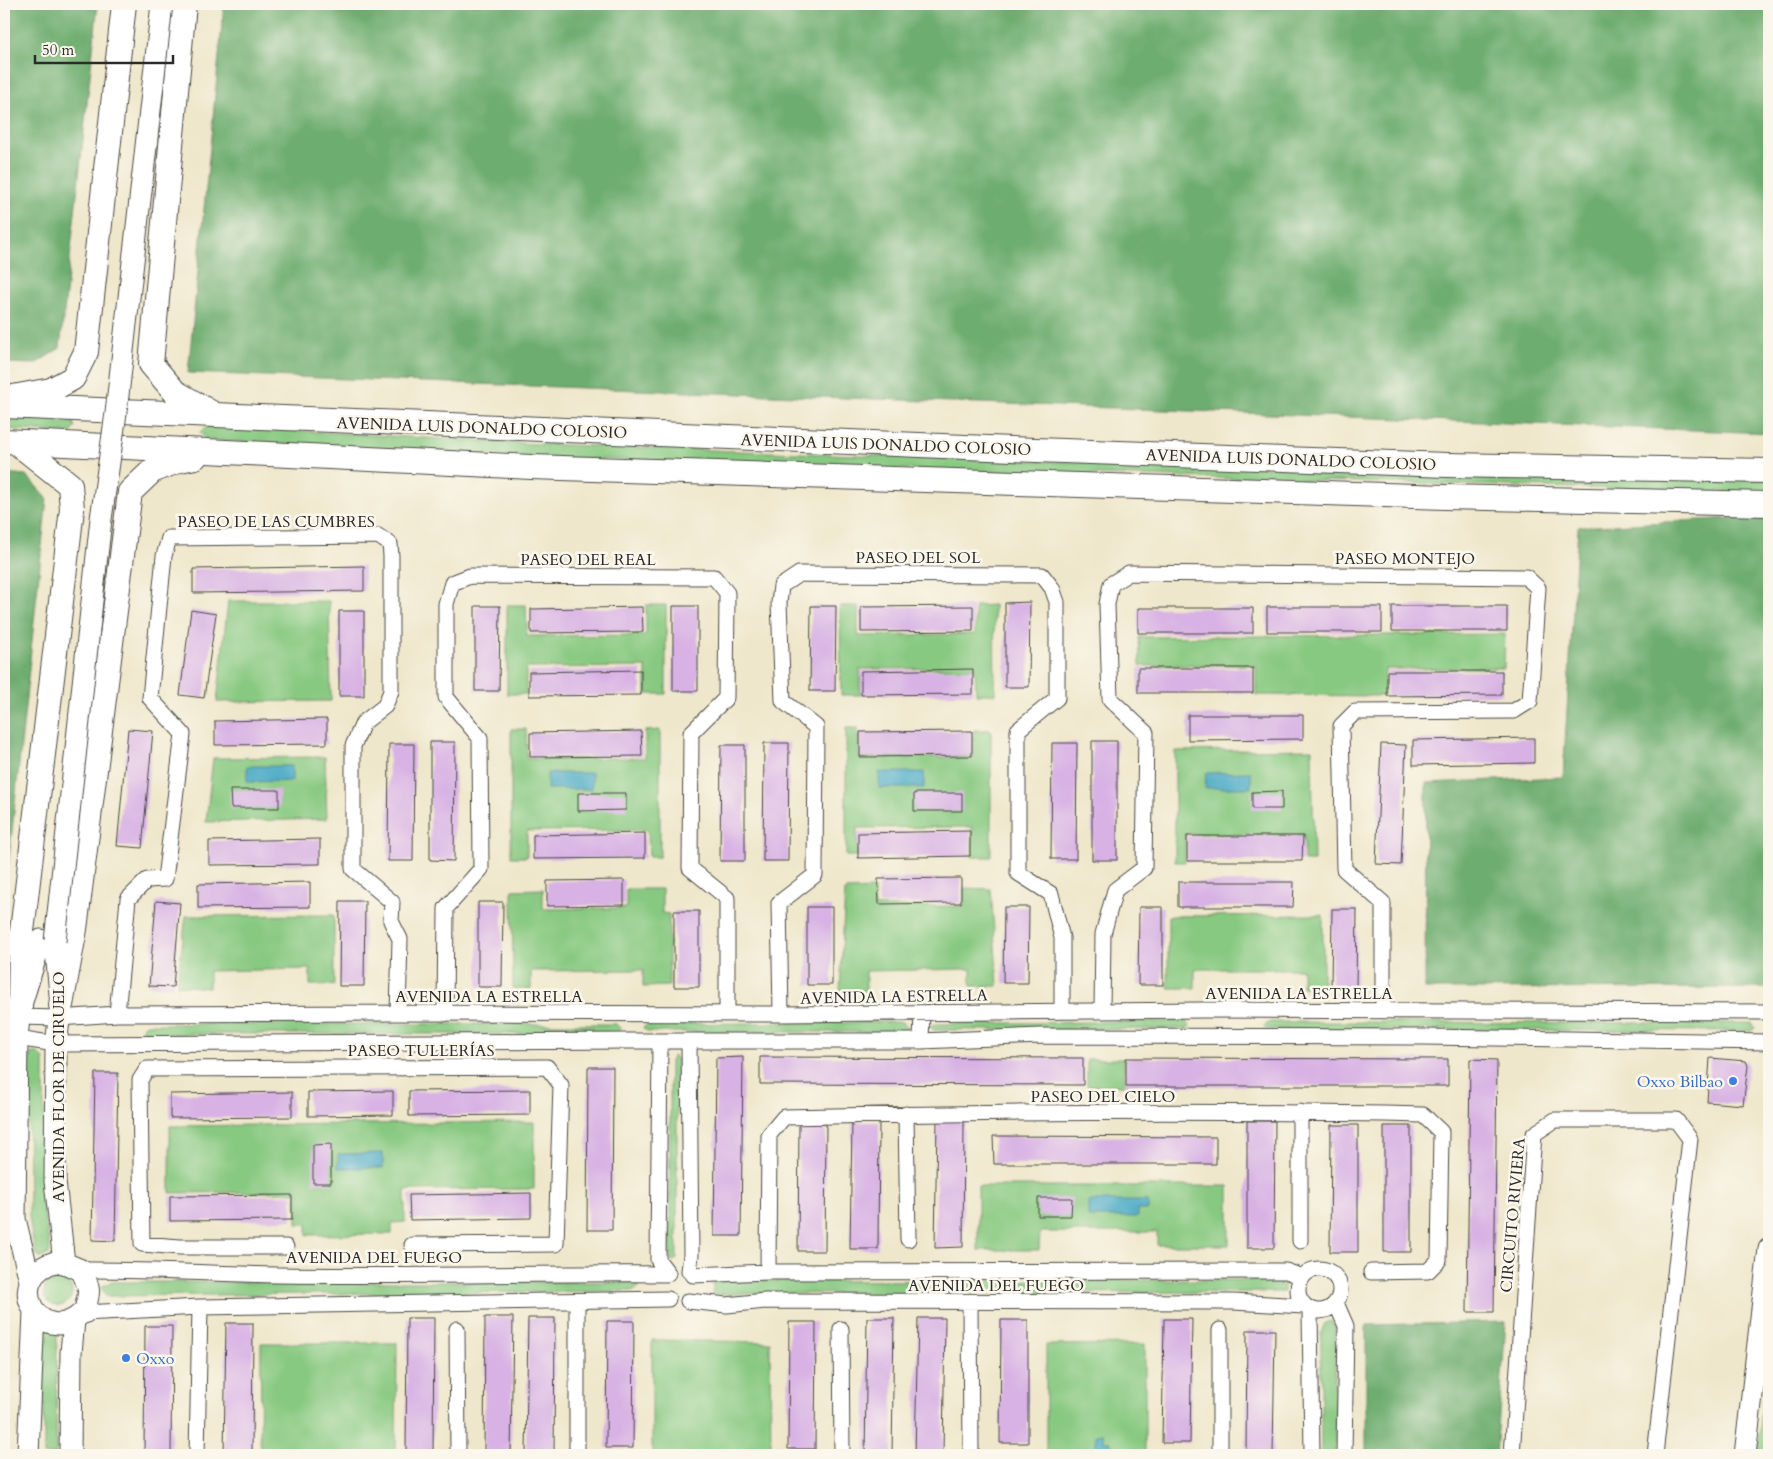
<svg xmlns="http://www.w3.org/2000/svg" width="1773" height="1459" font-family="Cardo,serif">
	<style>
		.green { fill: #88c981; stroke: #5a7a56 }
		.forest { fill: #6ead6f; stroke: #4c6c4d }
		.water { fill: #44a8c4; stroke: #386a78 }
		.building { fill: #d8b2e4 }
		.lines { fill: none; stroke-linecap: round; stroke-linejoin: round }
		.street-casing { stroke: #484743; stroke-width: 17 }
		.secondary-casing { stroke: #484743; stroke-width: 23 }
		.primary-casing { stroke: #484743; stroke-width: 26 }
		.street { stroke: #fff; stroke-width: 15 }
		.secondary { stroke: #fff; stroke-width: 21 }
		.primary { stroke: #fff; stroke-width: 24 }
		.secondary-bridge-casing { stroke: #484743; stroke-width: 23; stroke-linecap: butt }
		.secondary-bridge { stroke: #fff; stroke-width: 21 }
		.shop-dot { fill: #3f7fe0; stroke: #fbf7ec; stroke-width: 2 }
		.labels { text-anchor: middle; stroke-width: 5; stroke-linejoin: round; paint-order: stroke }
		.street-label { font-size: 16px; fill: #2b2b2b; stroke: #fbf7ec }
		.shop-label { font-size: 16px; fill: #366cbe; stroke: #fbf7ec; text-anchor: end }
	</style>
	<rect width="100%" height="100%" fill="#fbf7ec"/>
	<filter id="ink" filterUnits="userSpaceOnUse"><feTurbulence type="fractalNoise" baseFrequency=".02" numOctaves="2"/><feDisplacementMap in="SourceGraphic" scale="10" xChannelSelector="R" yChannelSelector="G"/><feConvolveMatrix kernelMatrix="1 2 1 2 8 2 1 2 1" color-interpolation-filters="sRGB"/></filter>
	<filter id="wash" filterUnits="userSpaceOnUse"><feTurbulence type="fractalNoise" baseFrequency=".0096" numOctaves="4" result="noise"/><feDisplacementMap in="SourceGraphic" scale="20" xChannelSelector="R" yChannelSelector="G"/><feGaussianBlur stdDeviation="1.12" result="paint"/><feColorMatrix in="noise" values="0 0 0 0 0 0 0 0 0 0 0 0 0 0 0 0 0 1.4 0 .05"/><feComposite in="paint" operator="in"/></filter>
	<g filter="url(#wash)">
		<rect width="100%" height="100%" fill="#efe7cb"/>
		<!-- green -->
		<path class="green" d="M 4,417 L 73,422 L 75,427 L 71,433 L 4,429 Z
			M 208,426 L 535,444 L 1031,461 L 1769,480 L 1769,493 L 1029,473 L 532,457 L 206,440 L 200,432 Z
			M 228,601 L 329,601 L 331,701 L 217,702 Z
			M 507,605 L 526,605 L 527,636 L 646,635 L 646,605 L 666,605 L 666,694 L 646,694 L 646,667 L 526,668 L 526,694 L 507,694 Z
			M 994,605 L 995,694 L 976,694 L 975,668 L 860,669 L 860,695 L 841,695 L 840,606 L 858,606 L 858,636 L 975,634 L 975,606 Z
			M 1505,634 L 1504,668 L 1385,669 L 1384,696 L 1256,695 L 1256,665 L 1140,666 L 1139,637 Z
			M 846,728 L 858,728 L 859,758 L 973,757 L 974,730 L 991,730 L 991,857 L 972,857 L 972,827 L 857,828 L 857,856 L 846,856 Z
			M 511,729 L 526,729 L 527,759 L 645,758 L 645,731 L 660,730 L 660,857 L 649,857 L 648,830 L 527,831 L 527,857 L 511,857 Z
			M 1312,749 L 1314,861 L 1304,861 L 1304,835 L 1185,834 L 1185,862 L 1175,862 L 1175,751 Z
			M 325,757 L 327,819 L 206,822 L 213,758 Z
			M 964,888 L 991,889 L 998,986 L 971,986 L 971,969 L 866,971 L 866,991 L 840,991 L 845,890 L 874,889 L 875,907 L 964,906 Z
			M 543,889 L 543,909 L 626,908 L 626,889 L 662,889 L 662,913 L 669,914 L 669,986 L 643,987 L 643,970 L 531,971 L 531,989 L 513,989 L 512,890 Z
			M 334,915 L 334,985 L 310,985 L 310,969 L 209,971 L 209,988 L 177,985 L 186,916 Z
			M 1323,915 L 1323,987 L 1302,987 L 1302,969 L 1195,969 L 1195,988 L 1168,988 L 1168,916 Z
			M 1186,1021 L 1190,1026 L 1187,1029 L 933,1030 L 930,1027 L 934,1024 Z
			M 902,1022 L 908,1028 L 905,1032 L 648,1032 L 643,1028 L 647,1024 Z
			M 1270,1022 L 1752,1023 L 1755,1028 L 1751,1031 L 1266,1029 L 1264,1026 Z
			M 146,1024 L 616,1024 L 621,1029 L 616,1034 L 147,1034 L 141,1029 Z
			M 31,1053 L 38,1053 L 44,1059 L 44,1214 L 50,1248 L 49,1254 L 41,1258 L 35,1254 L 29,1217 L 28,1063 Z
			M 673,1056 L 677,1059 L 677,1259 L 673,1261 L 670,1259 L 670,1061 Z
			M 1087,1059 L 1124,1059 L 1125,1086 L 1087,1086 Z
			M 534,1122 L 534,1189 L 405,1190 L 405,1222 L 392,1223 L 392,1234 L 307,1235 L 307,1224 L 297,1224 L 296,1192 L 170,1193 L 170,1126 Z
			M 978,1186 L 1229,1186 L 1229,1245 L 1157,1245 L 1157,1232 L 1040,1232 L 1039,1250 L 978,1250 Z
			M44 1292a14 14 0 1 1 28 0a14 14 0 1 1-28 0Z
			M 1284,1280 L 1284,1292 L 713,1294 L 713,1281 Z
			M 113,1282 L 636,1282 L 639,1287 L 633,1291 L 107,1296 L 100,1287 Z
			M 1331,1321 L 1335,1326 L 1335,1455 L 1321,1455 L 1321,1333 L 1325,1323 Z
			M 44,1328 L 57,1331 L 56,1455 L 44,1455 Z
			M 652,1340 L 770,1342 L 771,1455 L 652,1455 Z
			M 261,1343 L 397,1343 L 396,1455 L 260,1455 Z
			M 1145,1344 L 1145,1455 L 1046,1455 L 1046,1345 Z
			M 1769,1346 L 1769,1455 L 1757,1455 Z"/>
		<!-- forest -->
		<path class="forest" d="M 4,4 L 98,4 L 60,348 L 35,364 L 4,363 Z
			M 224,4 L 1769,4 L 1769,433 L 188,373 Z
			M 4,473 L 26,475 L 47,498 L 4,907 Z
			M 1769,516 L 1769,988 L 1425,989 L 1426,783 L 1563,777 L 1578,527 Z
			M 1506,1322 L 1496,1455 L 1366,1455 L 1366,1325 Z"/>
		<!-- water -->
		<path class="water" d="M 247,766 L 292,766 L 292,781 L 247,782 Z
			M 879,772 L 924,772 L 924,788 L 879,788 Z
			M 1251,772 L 1251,788 L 1205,788 L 1206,773 Z
			M 547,773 L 592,773 L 592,789 L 547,789 Z
			M 383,1153 L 383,1168 L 338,1168 L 338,1154 Z
			M 1088,1201 L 1148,1201 L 1148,1210 L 1138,1210 L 1138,1217 L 1088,1217 Z
			M 1096,1434 L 1103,1434 L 1104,1441 L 1111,1442 L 1111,1455 L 1096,1455 Z"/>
		<g id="blocks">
			<!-- building -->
			<path class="building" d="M 364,566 L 364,591 L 193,593 L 193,569 Z
				M 1030,602 L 1029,687 L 1005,687 L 1005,603 Z
				M 475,606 L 500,606 L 499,691 L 475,691 Z
				M 673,606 L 698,606 L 698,691 L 673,691 Z
				M 811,606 L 836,606 L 835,691 L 810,691 Z
				M 973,606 L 973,631 L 861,632 L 861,607 Z
				M 1392,606 L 1507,606 L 1507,631 L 1392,631 Z
				M 642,607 L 643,632 L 531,633 L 531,609 Z
				M 1267,607 L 1382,607 L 1382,632 L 1267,632 Z
				M 1138,608 L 1253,608 L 1253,633 L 1138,633 Z
				M 191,610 L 216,614 L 204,698 L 180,695 Z
				M 339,611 L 364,611 L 364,696 L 339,696 Z
				M 1138,668 L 1253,668 L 1253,693 L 1138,693 Z
				M 973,669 L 973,694 L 861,695 L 861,671 Z
				M 641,670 L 641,695 L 529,696 L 529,672 Z
				M 1387,671 L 1502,671 L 1502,695 L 1387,696 Z
				M 1188,715 L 1303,715 L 1303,739 L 1188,740 Z
				M 327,719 L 327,744 L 215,745 L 215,721 Z
				M 128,729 L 153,731 L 142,848 L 117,846 Z
				M 641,731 L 642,756 L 530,757 L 530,733 Z
				M 972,731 L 972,756 L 860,757 L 860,732 Z
				M 1534,738 L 1534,763 L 1413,765 L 1413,740 Z
				M 1092,741 L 1117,741 L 1117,860 L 1092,860 Z
				M 430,742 L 455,742 L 454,861 L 430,860 Z
				M 764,743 L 789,743 L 788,861 L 763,861 Z
				M 1052,743 L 1077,743 L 1076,859 L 1051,859 Z
				M 389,744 L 414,744 L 413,861 L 388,861 Z
				M 1381,744 L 1406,745 L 1401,865 L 1376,864 Z
				M 721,745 L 745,745 L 745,861 L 720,861 Z
				M 230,790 L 279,790 L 279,808 L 231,808 Z
				M 1282,791 L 1282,809 L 1252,809 L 1252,792 Z
				M 578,793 L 626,793 L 626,810 L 578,811 Z
				M 914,793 L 962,793 L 962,811 L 914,811 Z
				M 970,831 L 970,856 L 858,858 L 858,833 Z
				M 645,833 L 645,858 L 533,859 L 533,835 Z
				M 1187,836 L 1303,836 L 1302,861 L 1187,861 Z
				M 320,839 L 320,864 L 209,865 L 209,841 Z
				M 961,878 L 961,903 L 879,904 L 878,879 Z
				M 624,880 L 624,905 L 547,906 L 547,881 Z
				M 310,882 L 310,907 L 198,908 L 198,884 Z
				M 1178,882 L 1294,882 L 1293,907 L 1178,907 Z
				M 156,901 L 180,903 L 173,987 L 149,986 Z
				M 340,901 L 365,901 L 364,986 L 339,986 Z
				M 478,902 L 503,902 L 502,987 L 478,987 Z
				M 807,907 L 832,907 L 832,985 L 807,985 Z
				M 1004,907 L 1029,907 L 1028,983 L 1003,983 Z
				M 1139,907 L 1163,907 L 1163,985 L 1138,985 Z
				M 1332,909 L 1357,909 L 1356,988 L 1331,987 Z
				M 674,911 L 699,911 L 699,987 L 674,987 Z
				M 743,1057 L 741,1236 L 714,1236 L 716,1058 Z
				M 760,1057 L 1083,1058 L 1083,1085 L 760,1084 Z
				M 1126,1058 L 1448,1059 L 1448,1086 L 1126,1086 Z
				M 1710,1058 L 1746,1061 L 1748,1066 L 1743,1105 L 1707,1102 Z
				M 1470,1059 L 1497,1060 L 1494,1312 L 1467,1312 Z
				M 588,1067 L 613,1067 L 612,1230 L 587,1230 Z
				M 95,1073 L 118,1073 L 115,1241 L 92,1240 Z
				M 530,1090 L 530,1115 L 409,1116 L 409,1091 Z
				M 393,1091 L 393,1115 L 308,1116 L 308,1092 Z
				M 292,1092 L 292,1117 L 170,1118 L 170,1094 Z
				M 937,1121 L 964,1121 L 963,1247 L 935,1248 Z
				M 1247,1121 L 1275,1121 L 1274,1248 L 1247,1248 Z
				M 852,1122 L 879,1122 L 878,1249 L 850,1249 Z
				M 799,1124 L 826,1124 L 825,1251 L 798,1251 Z
				M 1331,1125 L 1358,1125 L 1358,1252 L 1330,1252 Z
				M 1384,1126 L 1411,1126 L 1411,1252 L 1384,1252 Z
				M 993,1136 L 1216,1137 L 1216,1164 L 994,1164 Z
				M 331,1144 L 331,1183 L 313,1183 L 313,1145 Z
				M 531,1193 L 531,1218 L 410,1220 L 409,1195 Z
				M 292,1195 L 292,1220 L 170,1221 L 170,1196 Z
				M 1038,1198 L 1072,1198 L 1071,1216 L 1038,1216 Z
				M 485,1317 L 513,1317 L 511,1455 L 484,1455 Z
				M 407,1318 L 434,1318 L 433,1455 L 406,1455 Z
				M 528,1318 L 555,1318 L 554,1455 L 526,1455 Z
				M 867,1318 L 894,1318 L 892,1455 L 865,1455 Z
				M 918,1318 L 945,1318 L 943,1455 L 915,1455 Z
				M 1164,1319 L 1192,1319 L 1190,1443 L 1162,1443 Z
				M 1001,1320 L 1028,1320 L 1028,1443 L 1000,1443 Z
				M 607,1321 L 634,1321 L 633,1448 L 606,1448 Z
				M 789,1322 L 816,1322 L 815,1449 L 788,1449 Z
				M 226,1323 L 253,1323 L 252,1455 L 224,1455 Z
				M 145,1326 L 172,1326 L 171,1455 L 144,1455 Z
				M 1247,1330 L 1275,1330 L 1273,1455 L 1246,1455 Z
				M 1029,1452 L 1029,1455 L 1001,1455 L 1001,1453 Z"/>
		</g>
	</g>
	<g filter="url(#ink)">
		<use href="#blocks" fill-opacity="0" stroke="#484743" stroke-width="1"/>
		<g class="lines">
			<!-- street casing -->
			<g class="street-casing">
				<path id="street" d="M 1102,1011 L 1103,934 L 1115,890 L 1144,868 L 1146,733 L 1110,699 L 1107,604 L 1111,584 L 1129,573 L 1526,577 L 1538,588 L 1530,701 L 1514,711 L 1355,712 L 1341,726 L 1344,869 L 1383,903 L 1383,1011
					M 117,1014 L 128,899 L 147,880 L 165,879 L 183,734 L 150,698 L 164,556 L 169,538 L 378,536 L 390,544 L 391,556 L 391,691 L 385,706 L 363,723 L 353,746 L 353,869 L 392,902 L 391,921 L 400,939 L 398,1013
					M 445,1014 L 446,908 L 481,869 L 480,738 L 446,697 L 446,604 L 452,583 L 470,576 L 714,577 L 727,593 L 726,698 L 691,733 L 690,868 L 727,898 L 727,1014
					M 781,1014 L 779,903 L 815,875 L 816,727 L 783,701 L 779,603 L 781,586 L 799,574 L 1042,575 L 1052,588 L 1057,602 L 1057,698 L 1018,730 L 1018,873 L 1051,894 L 1062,938 L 1062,1011
					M 19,1017 L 59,1018 L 117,1014 L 398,1013 L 781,1014 L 1204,1010 L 1769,1012
					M 4,1038 L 17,1038 L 56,1044 L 630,1041 L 921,1041 L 1041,1036 L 1423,1037 L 1769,1042
					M 921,1041 L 922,1013
					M 660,1042 L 658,1260 L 668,1273
					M 906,1114 L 908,1239
					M 1300,1241 L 1300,1112
					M 286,1247 L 180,1247 L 142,1244 L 140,1080 L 147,1069 L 547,1067 L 561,1085 L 556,1244 L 412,1245
					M1298 1290a21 21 0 1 1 42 0a21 21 0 1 1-42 0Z
					M 81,1270 C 146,1269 212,1274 277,1275 C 407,1277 537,1273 667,1274
					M 689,1271 L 691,1255 L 689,1042
					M 768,1272 L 769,1135 L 784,1117 C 997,1112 1210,1110 1423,1115 L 1441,1132 L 1439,1260 L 1428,1271 L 1371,1272
					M 693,1275 L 768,1272 L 1286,1271 L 1303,1277
					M 688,1301 L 727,1305 L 765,1301 L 1233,1302 L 1304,1306
					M 970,1303 L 971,1455
					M 1336,1303 L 1346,1326 L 1344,1455
					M 1310,1310 L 1312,1455
					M 84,1313 L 200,1307 L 668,1299
					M 457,1329 L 458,1455
					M 841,1329 L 842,1455
					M 1220,1330 L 1220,1455
					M 197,1455 L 200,1307
					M 577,1455 L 577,1301
					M 1512,1455 L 1534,1134 L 1555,1120 L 1676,1120 L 1690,1139 L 1655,1455"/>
			</g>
			<!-- secondary casing -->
			<g class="secondary-casing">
				<path id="secondary" d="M 55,941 L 61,1005 L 56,1044 L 55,1181 L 64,1263
					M 55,1262 L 64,1263 L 81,1270 C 91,1289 90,1292 84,1313 L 82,1313 C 41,1351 0,1278 55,1262 Z
					M 30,1281 L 15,1219 L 17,1038 L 20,1008 L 41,940
					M 28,1455 L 34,1311
					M 70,1455 L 71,1353 L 74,1320
					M 1745,1455 L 1769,1249"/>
			</g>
			<!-- primary casing -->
			<g class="primary-casing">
				<path id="primary" d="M 184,4 L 151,364 L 175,392 L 215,415
					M 13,397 L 51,390 L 73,378 L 86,352 L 124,4
					M 4,406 L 1036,450 L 1447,465 L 1769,471
					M 4,441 L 531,467 L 1445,497 L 1769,504
					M 16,442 L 70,485 L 72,509 L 21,940 L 20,1008
					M 61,1005 L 75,929 L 130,492 L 152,471 L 180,460 L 195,457"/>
			</g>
			<!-- street -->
			<use href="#street" class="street"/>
			<!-- secondary -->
			<use href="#secondary" class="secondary"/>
			<!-- primary -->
			<use href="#primary" class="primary"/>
			<!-- secondary-bridge casing -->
			<g class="secondary-bridge-casing">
				<path id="secondary-bridge" d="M 55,941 L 101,519 L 116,413 L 162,4"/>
			</g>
			<!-- secondary-bridge -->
			<use href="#secondary-bridge" class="secondary-bridge"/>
		</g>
	</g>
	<!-- markers -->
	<g class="shop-dot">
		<circle cx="1733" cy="1081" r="5"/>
		<circle cx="126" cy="1358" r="5"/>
	</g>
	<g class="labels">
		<!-- street labels -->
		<g class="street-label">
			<text transform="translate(482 427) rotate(2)" y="6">AVENIDA LUIS DONALDO COLOSIO</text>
			<text transform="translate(886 444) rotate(2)" y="6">AVENIDA LUIS DONALDO COLOSIO</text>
			<text transform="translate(1291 459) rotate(2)" y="6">AVENIDA LUIS DONALDO COLOSIO</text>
			<text x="276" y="527">PASEO DE LAS CUMBRES</text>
			<text x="918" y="563">PASEO DEL SOL</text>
			<text x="1405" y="564">PASEO MONTEJO</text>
			<text x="588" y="565">PASEO DEL REAL</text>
			<text x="1299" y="999">AVENIDA LA ESTRELLA</text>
			<text x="489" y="1002">AVENIDA LA ESTRELLA</text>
			<text transform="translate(894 996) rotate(-1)" y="6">AVENIDA LA ESTRELLA</text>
			<text x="421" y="1056">PASEO TULLERÍAS</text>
			<text transform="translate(58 1087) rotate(-90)" y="6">AVENIDA FLOR DE CIRUELO</text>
			<text x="1103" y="1102">PASEO DEL CIELO</text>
			<text transform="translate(1512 1215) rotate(-85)" y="6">CIRCUITO RIVIERA</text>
			<text x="374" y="1263">AVENIDA DEL FUEGO</text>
			<text x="996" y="1291">AVENIDA DEL FUEGO</text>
		</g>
		<!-- shop labels -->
		<g class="shop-label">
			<text x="1723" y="1087">Oxxo Bilbao</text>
			<text x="136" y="1364" text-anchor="start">Oxxo</text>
		</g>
	</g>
	<!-- margin -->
	<rect width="1773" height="1459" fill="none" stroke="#fbf7ec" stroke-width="20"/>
	<!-- scale -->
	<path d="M35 55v8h138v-8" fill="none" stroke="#2b2b2b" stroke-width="2.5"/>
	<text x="42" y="55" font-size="15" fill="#2b2b2b" stroke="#fbf7ec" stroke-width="4" paint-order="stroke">50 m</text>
</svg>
